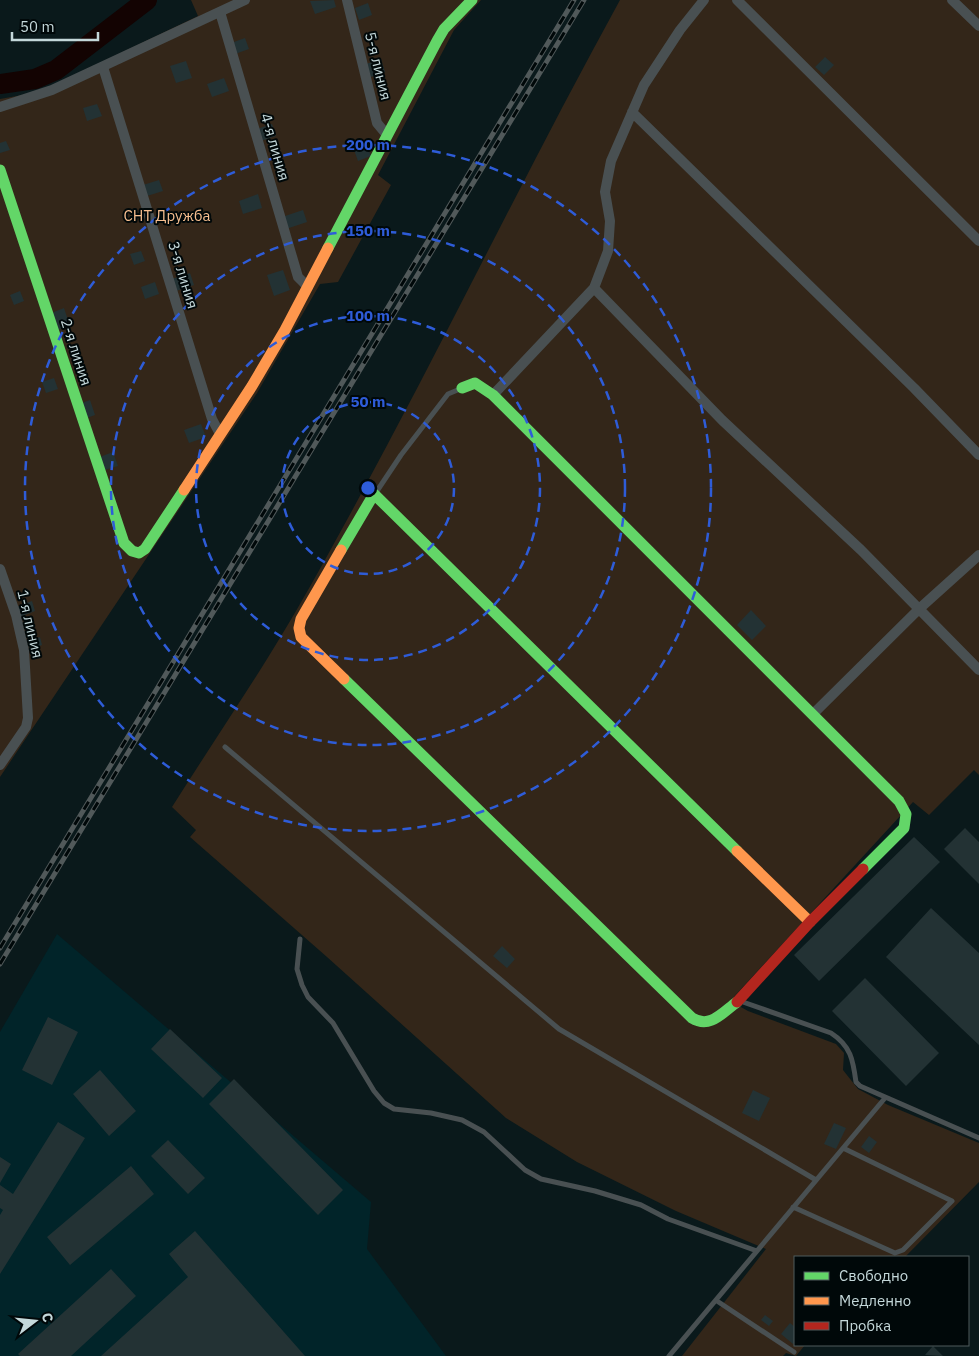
<svg xmlns="http://www.w3.org/2000/svg" width="979" height="1356" font-family="'IBM Plex Sans',sans-serif">
	<style>
		.built { fill: #012429 }
		.green { fill: #332619 }
		.lines { fill: none; stroke-linecap: round; stroke-linejoin: round }
		.river { stroke: #130302; stroke-width: 20 }
		.building { fill: #233234 }
		.lane { stroke: #495052; stroke-width: 5 }
		.street { stroke: #495052; stroke-width: 10 }
		.fast { stroke: #63d668; stroke-width: 11 }
		.slow { stroke: #ff974d; stroke-width: 11 }
		.jam { stroke: #b3261e; stroke-width: 11 }
		.rail-casing { stroke: #51595a; stroke-width: 5 }
		.rail { stroke: #000809; stroke-width: 3; stroke-dasharray: 9; stroke-linecap: butt }
		.ring { fill: none; stroke: #2e5cd8; stroke-width: 2.5; stroke-dasharray: 9 6 }
		.labels { text-anchor: middle; stroke-width: 4; stroke-linejoin: round; paint-order: stroke }
		.street-label { font-size: 15px; fill: #c4d8da; stroke: #000809 }
		.park-label { font-size: 15px; fill: #f7bf90; stroke: #000809 }
		.centre { fill: #2e5cd8; stroke: #000809; stroke-width: 2.5 }
		.ring-label { font-size: 15px; text-anchor: middle; font-weight: bold; fill: #2e5cd8; stroke: #000809; stroke-width: 4; stroke-linejoin: round; paint-order: stroke }
	</style>
	<rect width="100%" height="100%" fill="#0a191b"/>
	<!-- built -->
	<path class="built" d="M 57,934 L 371,1202 L 367,1249 L 446,1356 L 0,1356 L 0,1032 Z"/>
	<!-- green -->
	<path class="green" d="M 191,0 L 481,0 L 454,30 L 378,175 L 391,185 L 338,282 L 320,284 L 257,393 L 0,777 L 0,99 L 39,92 L 198,16 Z
		M 620,0 L 979,0 L 979,775 L 974,770 L 929,815 L 913,802 L 730,1001 L 748,1011 L 836,1044 L 844,1053 L 843,1070 L 858,1089 L 888,1105 L 979,1143 L 979,1182 L 905,1257 L 795,1257 L 795,1345 L 805,1345 L 796,1356 L 786,1353 L 783,1356 L 682,1356 L 766,1249 L 676,1211 L 577,1162 L 506,1118 L 327,957 L 190,837 L 196,830 L 172,807 C 213,742 257,678 296,611 C 411,411 509,202 620,0 Z"/>
	<g class="lines">
		<!-- river -->
		<path class="river" d="M 0,84 L 35,79 L 56,70 L 147,0"/>
	</g>
	<!-- building -->
	<path class="building" d="M 334,0 L 336,7 L 315,14 L 310,1 Z
		M 368,3 L 372,15 L 359,20 L 355,8 Z
		M 245,38 L 249,49 L 235,54 L 231,43 Z
		M 825,57 L 834,65 L 824,75 L 815,67 Z
		M 381,59 L 385,72 L 371,77 L 366,64 Z
		M 186,61 L 192,78 L 176,83 L 170,66 Z
		M 224,78 L 229,91 L 212,97 L 207,84 Z
		M 97,104 L 102,116 L 87,121 L 83,108 Z
		M 272,124 L 276,136 L 261,141 L 257,129 Z
		M 6,141 L 10,150 L 0,153 L 0,143 Z
		M 367,146 L 371,156 L 358,161 L 354,150 Z
		M 159,180 L 163,191 L 147,196 L 143,185 Z
		M 258,194 L 262,208 L 243,214 L 239,201 Z
		M 303,210 L 307,222 L 286,229 L 282,217 Z
		M 141,251 L 145,261 L 134,265 L 130,254 Z
		M 283,270 L 290,290 L 274,296 L 267,275 Z
		M 190,273 L 194,285 L 176,291 L 172,279 Z
		M 155,282 L 159,294 L 145,299 L 141,287 Z
		M 20,291 L 24,301 L 14,305 L 10,295 Z
		M 64,308 L 70,326 L 55,331 L 49,314 Z
		M 54,378 L 58,389 L 46,393 L 42,382 Z
		M 90,400 L 95,415 L 84,419 L 79,404 Z
		M 201,424 L 206,437 L 189,443 L 184,430 Z
		M 113,452 L 118,466 L 101,471 L 97,458 Z
		M 32,601 L 35,611 L 20,617 L 16,607 Z
		M 751,610 L 766,626 L 752,640 L 737,625 Z
		M 40,637 L 42,645 L 30,650 L 27,642 Z
		M 965,828 L 979,842 L 979,884 L 944,849 Z
		M 914,837 L 940,862 L 819,981 L 794,955 Z
		M 931,908 L 979,953 L 979,1045 L 886,957 Z
		M 502,946 L 515,959 L 507,968 L 493,956 Z
		M 865,978 L 939,1053 L 906,1086 L 832,1011 Z
		M 48,1017 L 78,1032 L 52,1085 L 22,1070 Z
		M 170,1029 L 222,1078 L 203,1098 L 151,1049 Z
		M 100,1070 L 136,1111 L 109,1136 L 73,1094 Z
		M 234,1079 L 343,1190 L 318,1215 L 209,1104 Z
		M 753,1090 L 770,1098 L 759,1121 L 742,1113 Z
		M 58,1122 L 85,1138 L 0,1274 L 0,1215 L 3,1210 L 0,1208 L 0,1185 L 13,1194 Z
		M 834,1123 L 846,1128 L 836,1149 L 824,1144 Z
		M 869,1136 L 877,1142 L 869,1153 L 861,1147 Z
		M 168,1140 L 205,1178 L 188,1194 L 151,1156 Z
		M 0,1157 L 11,1164 L 0,1183 Z
		M 131,1166 L 154,1194 L 70,1265 L 47,1237 Z
		M 195,1231 L 305,1356 L 101,1356 L 188,1277 L 169,1254 Z
		M 111,1269 L 136,1296 L 71,1356 L 20,1356 L 18,1354 Z
		M 765,1315 L 773,1321 L 769,1326 L 761,1320 Z
		M 790,1323 L 795,1327 L 795,1342 L 793,1344 L 781,1334 Z
		M 933,1346 L 943,1356 L 925,1355 Z"/>
	<g class="lines">
		<!-- lane -->
		<path class="lane" d="M 375,494 L 401,455 L 448,394 L 460,389
			M 225,747 L 559,1029 L 816,1180
			M 300,939 L 297,969 L 302,985 L 308,997 L 333,1023 L 374,1091 L 384,1103 L 394,1109 L 431,1113 L 462,1120 L 484,1132 L 525,1170 L 541,1179 L 595,1191 L 641,1205 L 668,1219 L 757,1251
			M 740,1001 L 831,1033 C 851,1046 853,1060 856,1082 L 860,1086 L 979,1138
			M 793,1207 L 895,1253 L 903,1250 L 952,1201 L 843,1148
			M 717,1301 L 794,1352
			M 669,1356 L 885,1098"/>
		<!-- street -->
		<path class="street" d="M 347,0 L 377,123 L 387,135
			M 737,0 L 979,241
			M 952,0 L 979,26
			M 220,12 L 298,277 L 308,287
			M 103,67 L 212,419 L 220,434
			M 0,107 L 52,90 L 245,0
			M 632,112 L 914,388 L 979,455
			M 594,288 L 722,420 L 861,550 L 979,670
			M 493,395 L 594,288 L 608,251 L 610,221 L 605,192 L 611,161 L 644,85 L 680,30 L 704,0
			M 0,569 L 16,615 L 24,650 L 28,718 L 26,727 L 0,765
			M 813,714 L 919,609 L 979,555"/>
		<!-- fast -->
		<path class="fast" d="M 0,170 L 124,543 L 132,551 L 139,553 L 145,549 L 184,490
			M 328,248 L 437,41 L 444,29 L 472,0
			M 462,388 L 475,383 L 493,395 L 899,801 L 906,814 L 904,828 L 863,869
			M 341,550 L 374,494 L 737,851
			M 344,679 L 692,1018 C 710,1029 722,1013 737,1002"/>
		<!-- slow -->
		<path class="slow" d="M 184,490 L 252,386 L 285,330 L 328,248
			M 341,550 L 301,619 L 299,628 L 301,637 L 344,679
			M 737,851 L 810,922"/>
		<!-- jam -->
		<path class="jam" d="M 737,1002 L 810,922 L 863,869"/>
		<!-- rail casing -->
		<g class="rail-casing">
			<path id="rail" d="M 0,948 L 574,0
				M 0,964 L 584,0"/>
		</g>
		<!-- rail -->
		<use href="#rail" class="rail"/>
	</g>
	<!-- distance rings -->
	<g class="ring">
		<circle cx="368" cy="488" r="86"/>
		<circle cx="368" cy="488" r="172"/>
		<circle cx="368" cy="488" r="257"/>
		<circle cx="368" cy="488" r="343"/>
	</g>
	<g class="labels">
		<!-- street labels -->
		<g class="street-label">
			<text transform="translate(378 66) rotate(76)" y="5">5-я линия</text>
			<text transform="translate(275 147) rotate(74)" y="5">4-я линия</text>
			<text transform="translate(183 275) rotate(73)" y="5">3-я линия</text>
			<text transform="translate(76 352) rotate(72)" y="5">2-я линия</text>
			<text transform="translate(30 624) rotate(77)" y="5">1-я линия</text>
		</g>
		<!-- park labels -->
		<g class="park-label">
			<text x="167" y="221">СНТ Дружба</text>
		</g>
	</g>
	<circle cx="368" cy="488" r="8" class="centre"/>
	<g class="ring-label">
		<text x="368" y="150">200 m</text>
		<text x="368" y="236">150 m</text>
		<text x="368" y="321">100 m</text>
		<text x="368" y="407">50 m</text>
	</g>
	<!-- legend -->
	<rect x="794" y="1256" width="175" height="90" fill="#000809" stroke="#4e5b5d"/>
	<rect x="804" y="1272" width="25" height="8" fill="#63d668" stroke="#4e5b5d"/>
	<text x="839" y="1281" font-size="15" fill="#c4d8da">Свободно</text>
	<rect x="804" y="1297" width="25" height="8" fill="#ff974d" stroke="#4e5b5d"/>
	<text x="839" y="1306" font-size="15" fill="#c4d8da">Медленно</text>
	<rect x="804" y="1322" width="25" height="8" fill="#b3261e" stroke="#4e5b5d"/>
	<text x="839" y="1331" font-size="15" fill="#c4d8da">Пробка</text>
	<!-- north arrow -->
	<g transform="translate(35 1321) rotate(74)" stroke="#000809" stroke-width="4" paint-order="stroke">
	<path d="M0-4L9 19L0 12L-9 19Z" fill="#c4d8da"/>
	<text y="-8" font-size="14" font-weight="bold" text-anchor="middle" fill="#c4d8da">С</text>
	</g>
	<!-- scale -->
	<path d="M12 32v8h86v-8" fill="none" stroke="#c4d8da" stroke-width="2.5"/>
	<text x="20" y="32" font-size="15" fill="#c4d8da" stroke="#000809" stroke-width="4" paint-order="stroke">50 m</text>
</svg>
